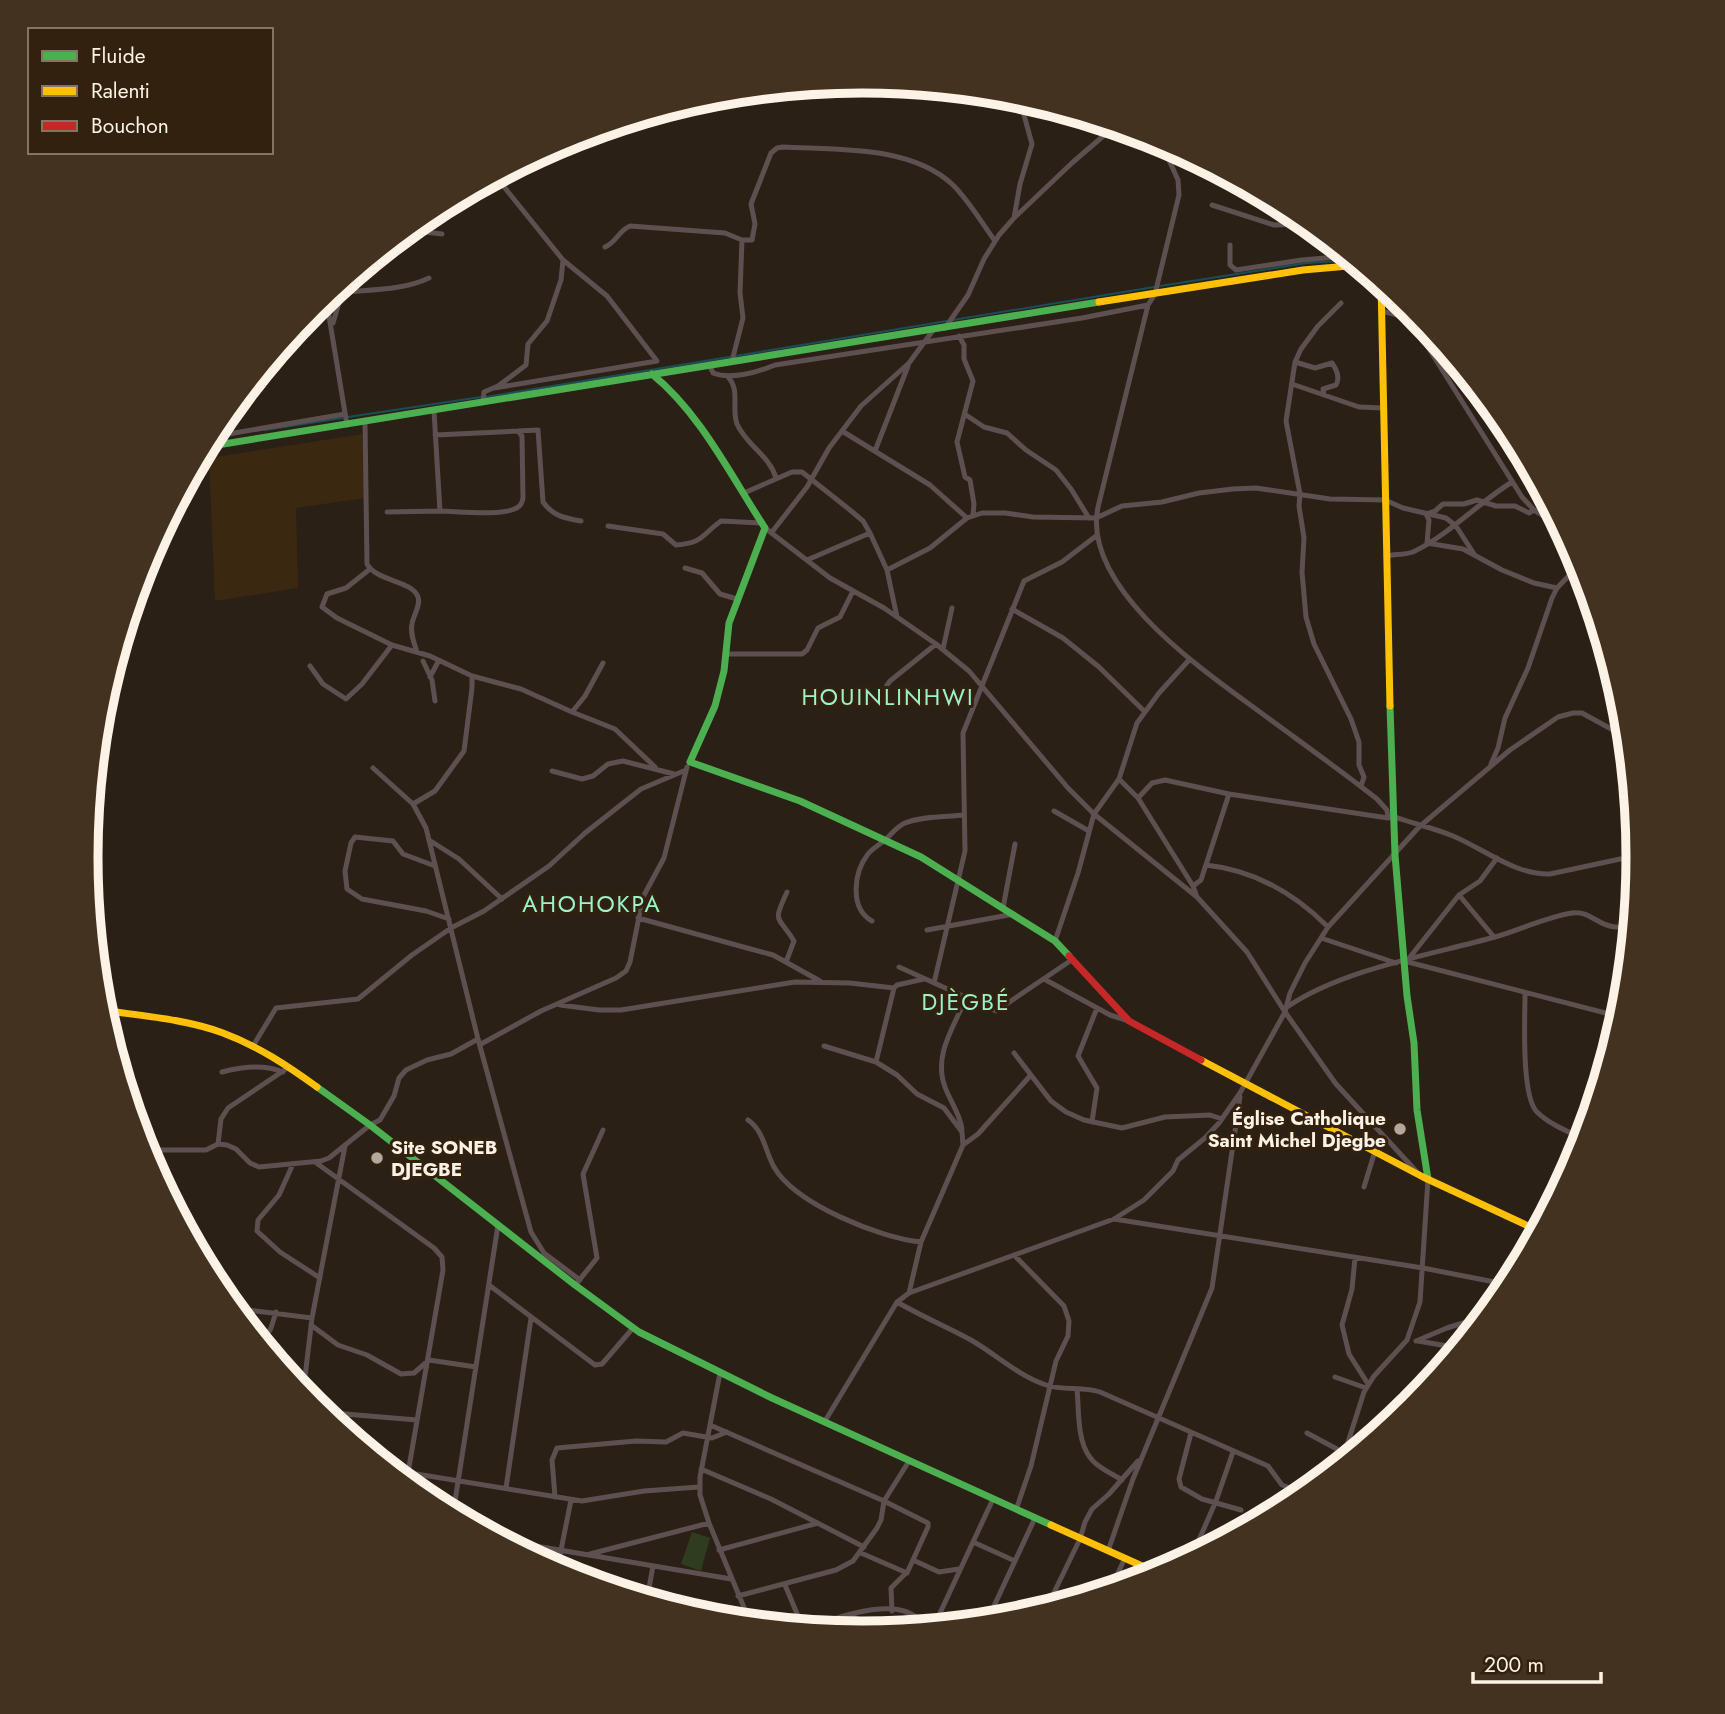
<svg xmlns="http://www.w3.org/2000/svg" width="1725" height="1714" font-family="Jost,sans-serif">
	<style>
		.built { fill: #3b2810 }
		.green { fill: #2f3c20 }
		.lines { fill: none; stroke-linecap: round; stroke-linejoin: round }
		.stream { stroke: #1b4d59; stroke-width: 2 }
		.street { stroke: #5e5050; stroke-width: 5 }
		.fast { stroke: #4caf50; stroke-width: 7 }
		.slow { stroke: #ffc107; stroke-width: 7 }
		.jam { stroke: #c62828; stroke-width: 7 }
		.poi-dot { fill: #b3a89d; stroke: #32210e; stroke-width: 2.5 }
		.labels { text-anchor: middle; stroke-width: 6; stroke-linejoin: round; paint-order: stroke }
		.poi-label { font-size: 19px; font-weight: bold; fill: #fdf2e6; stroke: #32210e; text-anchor: end }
		.quarter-label { font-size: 23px; letter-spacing: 2px; fill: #9bf3ce; stroke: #32210e }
		.rim { fill: none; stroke: #fdf2e6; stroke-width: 9 }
	</style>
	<rect width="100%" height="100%" fill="#2a2016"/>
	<!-- built -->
	<path class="built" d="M 362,434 L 365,498 L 296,508 L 298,588 L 215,601 L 209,458 Z"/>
	<!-- green -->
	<path class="green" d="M 692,1532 L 710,1538 L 701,1571 L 681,1564 Z"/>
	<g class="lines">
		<!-- stream -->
		<path class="stream" d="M 1160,286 L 1307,263 L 1353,260
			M 953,320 L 1154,287
			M 486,397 L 947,321
			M 348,417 L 481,397
			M 265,430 L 342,418"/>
		<!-- street -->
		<path class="street" d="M 1022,102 L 1049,106
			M 1160,140 L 1178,180 L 1179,195 L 1155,294 L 1148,305 L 1098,507 C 1081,589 1207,673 1264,715 C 1302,743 1340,770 1377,799 L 1387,810 L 1388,818
			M 1212,205 L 1274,225 L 1309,224
			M 1014,218 L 1020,184 L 1032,144 L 1019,97
			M 408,230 L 442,234
			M 1230,245 L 1230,265 L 1236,270 L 1302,260 L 1348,256
			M 605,247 C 617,242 618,231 630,226 L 725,233 L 742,240 L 752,240 L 755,224 L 751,204 L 771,153 L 777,148 L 783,147 C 837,150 911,145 953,185 C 970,202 981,222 995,241
			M 331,294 C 362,289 400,292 429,278
			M 326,298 L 347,425
			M 1341,303 L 1318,326 L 1301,349 L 1295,362 L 1286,421 L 1300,494 L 1299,506 L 1304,538 L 1302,572 L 1306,617 L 1314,644 L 1351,719 L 1359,742 L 1359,765 L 1364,777 L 1361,786
			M 1381,311 L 1402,316 L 1414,325 L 1522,497 L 1534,510 L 1562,527
			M 333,323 L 345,282
			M 945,328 L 968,295 L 984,259 L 999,235 L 1014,218 L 1073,162 L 1115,126
			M 959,336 L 964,345 L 964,359 L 973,381 L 957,442 L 965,477 L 970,480 L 974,504 L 973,515
			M 732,361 L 743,318 L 740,293 L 742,240
			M 1295,362 L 1315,368 L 1332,363 C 1337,370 1340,378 1336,385 L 1323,389 L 1324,395
			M 709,364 L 713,373 C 731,380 758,372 775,365 L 1082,318 L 1148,305
			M 727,376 C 741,389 731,408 737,424 C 746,445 770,456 776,478
			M 1292,384 L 1359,407 L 1383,408
			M 249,387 L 251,384
			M 494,388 L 657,361 L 607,296 L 563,260 L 496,177
			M 483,402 L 484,392 L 498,386 L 526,365 L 528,344 L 547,321 L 561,280 L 563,260
			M 966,415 L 984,427 L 1007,433 L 1026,450 L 1056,470 L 1071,489 L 1089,518
			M 365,422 L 367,564 C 377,582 412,580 418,597 C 421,605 413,616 412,624 C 410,633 414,643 417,652
			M 518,431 L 538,430 L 543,502 C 553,516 564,518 581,521
			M 842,431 L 930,485 L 967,518
			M 225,435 L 230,409
			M 435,435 L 518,431 L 522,436 L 523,498 C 522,502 522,505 518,507 C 505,517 456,511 440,511
			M 211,437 L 345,414
			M 875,451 L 908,366
			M 744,493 L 792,472 L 802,472 L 850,510 L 863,521 L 870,533 L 887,570 L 897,617
			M 1534,510 L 1529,513 L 1515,506 L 1496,506 L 1477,500 L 1464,504 L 1443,504 L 1435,511 L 1426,514 L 1429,520 L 1427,543 L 1463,549 L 1502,570 L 1534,583 L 1557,588
			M 387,512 L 440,511 L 434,411
			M 608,526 L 663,534 L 676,545 C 704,543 701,535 721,521 L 761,523
			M 765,528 L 830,578 L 884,608 L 936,644 L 969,671 L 1068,788 L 1094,814 L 1197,897
			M 772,532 L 807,487 L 829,448 L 861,406 L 909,363 L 934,329
			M 1386,556 C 1395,554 1405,555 1413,552 C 1450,534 1478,503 1512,482
			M 807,560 L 870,533
			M 685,568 L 702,573 L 720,594 L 737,599
			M 370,569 L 346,588 L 327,594 L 322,607 L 337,618 L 392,645 L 430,656 L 472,676 L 521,689 L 572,712 L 585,696 L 603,663
			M 887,570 L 930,548 L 967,518 L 982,513 L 1005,513 L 1033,517 L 1096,518 L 1122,506 L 1162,502 L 1199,493 L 1233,489 L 1256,488 L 1330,499 L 1385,500 L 1403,508 L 1446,518 L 1456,526 L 1474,554
			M 1012,609 L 1063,638 L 1099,667 L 1144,711
			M 943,649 L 952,608
			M 726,654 L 802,654 L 807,650 L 818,628 L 840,617 L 853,591
			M 423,661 L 432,680 L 435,701
			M 310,666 L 323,684 L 346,699 L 362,684 L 392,645
			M 430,677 L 439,660
			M 884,696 L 887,685 L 890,681 L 936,644
			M 572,712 L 615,729 L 655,767
			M 1491,764 L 1498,748 L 1505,718 L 1528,668 L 1552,598 L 1557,588 L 1581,563
			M 373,768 L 413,804 L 426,828 L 478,1039 L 531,1232 L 544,1253 L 580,1280
			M 552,771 L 582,779 L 593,776 L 608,764 L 623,761 L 674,774
			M 1119,779 L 1138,798 L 1193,886 L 1197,897 L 1247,952 L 1285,1012 L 1336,1084 L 1416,1171
			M 1138,798 L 1152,783 L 1165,780 L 1229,794 L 1388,818 L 1395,817 C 1414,824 1434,828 1453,836 C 1484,849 1515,875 1550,874 L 1639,855
			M 413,804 L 435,791 L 464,751 L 472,688 L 472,676
			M 1054,811 L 1089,831
			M 429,840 L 459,859 L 502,899
			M 1206,865 C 1253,870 1294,893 1328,927
			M 435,866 L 403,854 L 393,841 L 355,837 L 351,843 L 345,871 L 347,889 L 362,899 L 426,911 L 449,919
			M 1193,886 L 1201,880 L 1229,794
			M 1459,895 L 1494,937
			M 1003,908 L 1015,844
			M 638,918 L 773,955 L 820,981
			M 872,921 C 849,908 854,872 868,854 C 873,848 879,845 885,840 C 892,834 896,827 905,823 C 923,816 945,817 964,815
			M 927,930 L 1014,914
			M 1321,938 L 1396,963
			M 1055,941 L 1078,873 L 1094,814 L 1119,779 L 1137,723 L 1159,693 L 1189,660
			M 1410,957 L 1459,895 L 1480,881 L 1497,858
			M 1404,961 L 1621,1017
			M 786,962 L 794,941 C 778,915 772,924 787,892
			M 899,967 L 996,1011 L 1073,959
			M 1044,979 L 1110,1015 L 1129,1021
			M 934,983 L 965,851 L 963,733 L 1024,581 L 1062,562 L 1096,536
			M 1525,994 C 1525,1018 1521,1096 1537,1112 C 1549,1124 1569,1132 1584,1139
			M 560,1005 L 599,1010 L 621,1010 L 795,982 L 850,983 L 894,988
			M 1287,1007 C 1343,969 1430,955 1495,937 C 1520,930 1546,917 1572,913 C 1594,910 1599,933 1632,926
			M 481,1044 L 541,1011 L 616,978 L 626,971 L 630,962 L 643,897 L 664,858 L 687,767
			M 253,1046 L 276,1008 L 358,999 L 412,955 L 451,928 L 484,911 L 549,866 L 585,833 L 641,789 L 686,770
			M 824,1046 L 876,1062 L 897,1075 L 917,1094 L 944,1108 L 962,1132 L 963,1145 L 921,1242 L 909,1293
			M 1014,1053 L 1051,1101 L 1066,1112 L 1084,1120 L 1122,1128 L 1165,1117 L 1210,1115 L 1222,1119
			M 876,1062 L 894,988 L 897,985 L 924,979
			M 222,1072 C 241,1067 264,1064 283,1072
			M 748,1120 C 764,1131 765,1151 774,1167 C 795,1204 880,1238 921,1242
			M 1092,1122 L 1097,1088 L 1078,1056 L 1097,1008
			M 962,1129 C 960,1114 950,1101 945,1087 C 933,1055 954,1027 966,998
			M 218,1144 L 221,1119 L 228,1108 L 289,1067
			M 963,1145 L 978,1134 L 1030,1076
			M 145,1153 L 151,1150 L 206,1150 L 218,1144 L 227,1145 L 236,1149 L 250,1163 L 259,1167 L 321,1161 L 329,1158 L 370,1125 L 380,1120 L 394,1096 L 399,1078 L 406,1070 L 427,1060 L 451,1054 L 478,1039
			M 315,1162 L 434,1248 L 442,1257 L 443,1270 L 408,1473
			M 293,1164 L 279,1195 L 258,1220 L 257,1231 L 280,1252 L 320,1278
			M 1558,1186 L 1563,1185
			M 1364,1187 L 1375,1151
			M 1114,1219 L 1423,1268 L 1510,1285
			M 1014,1255 L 1064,1306 L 1069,1321 L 1068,1336 L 1056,1361 L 1031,1466 L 1016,1510
			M 1355,1258 L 1352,1289 L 1342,1325 L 1349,1354 L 1368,1384
			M 577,1283 L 597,1258 L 583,1174 L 603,1130
			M 489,1285 L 595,1365 L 602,1364 L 633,1328
			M 897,1302 C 921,1316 947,1327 971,1340 C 997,1355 1017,1375 1046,1385 C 1064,1391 1082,1386 1100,1392 L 1268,1466 L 1282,1485 L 1305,1493
			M 233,1308 L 312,1318
			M 311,1325 L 338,1345 L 367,1355 L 401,1374 L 414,1373 L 429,1360 L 476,1367
			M 1416,1341 L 1447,1328 L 1485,1316
			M 1418,1341 L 1459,1348
			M 262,1344 L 271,1328 L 276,1312
			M 720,1373 L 700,1477 L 700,1495 L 709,1523 L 750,1622
			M 1335,1377 L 1366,1388
			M 1077,1389 C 1079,1410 1077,1439 1089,1456 C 1096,1467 1111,1473 1122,1480
			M 303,1394 L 312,1318 L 345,1146
			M 321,1412 L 417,1420
			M 825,1421 L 897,1302 L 909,1293 L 1114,1219 L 1144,1200 L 1173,1171 L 1178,1160 L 1205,1138 L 1219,1123 L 1240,1093 L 1285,1012 L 1290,993 L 1305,963 L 1328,927 L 1419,827 L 1510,750 L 1558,717 L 1573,713 L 1582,713 L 1613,730 L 1627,733
			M 710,1425 L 884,1501 L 928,1523 L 928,1527 L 907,1573 L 861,1553
			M 1191,1433 L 1179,1479 L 1181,1487 L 1202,1499 L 1241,1510
			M 1307,1433 L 1350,1456
			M 1341,1464 L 1364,1392 L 1374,1376 L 1407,1340 L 1420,1302 L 1428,1179
			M 701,1469 L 771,1499 L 864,1547
			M 392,1470 L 582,1501 L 644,1491 L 699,1487
			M 506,1488 L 531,1318
			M 555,1497 L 552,1460 L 557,1448 L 636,1441 L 666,1442 L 683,1433 L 712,1438 L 727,1432
			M 453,1514 L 498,1225
			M 500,1540 L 731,1579
			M 973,1542 L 1015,1561
			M 719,1550 L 818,1523
			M 1108,1551 L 1133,1479 L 1212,1288 L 1240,1097
			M 590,1554 L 709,1523
			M 1191,1558 L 1216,1501 L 1233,1452
			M 913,1560 L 939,1572 L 959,1569
			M 557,1570 L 571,1500
			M 785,1585 L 803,1628
			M 1110,1590 L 1125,1558
			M 738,1596 L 836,1570 L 853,1561 L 877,1528 L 881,1520 L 884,1501 L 909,1461
			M 647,1599 L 653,1566
			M 1046,1609 L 1080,1539 L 1085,1522 L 1092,1509 L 1109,1494 L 1138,1461
			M 892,1611 L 891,1588 L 905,1574
			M 854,1614 L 859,1633
			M 987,1621 L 1035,1518
			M 934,1626 L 993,1499
			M 806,1628 C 831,1619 877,1603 904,1611 C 914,1614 923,1622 933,1627"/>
		<!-- fast -->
		<path class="fast" d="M 652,374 C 701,414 731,476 765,528 L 729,623 L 724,671 L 715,706 L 690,762 L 800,801 L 921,857 L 1055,941 L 1069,956
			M 205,447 L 1099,302
			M 1390,706 L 1395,855 L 1407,996 L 1414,1043 L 1417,1110 L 1428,1179
			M 317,1087 L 370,1125 L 575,1285 L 639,1332 L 772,1398 L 1051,1525"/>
		<!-- slow -->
		<path class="slow" d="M 1381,283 L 1390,706
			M 1099,302 L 1303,270 L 1360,265
			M 101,1010 C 142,1016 185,1019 223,1033 C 258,1046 288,1066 317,1087
			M 1201,1060 L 1423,1177 L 1539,1231
			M 1051,1525 L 1160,1574"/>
		<!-- jam -->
		<path class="jam" d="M 1069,956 L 1129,1021 L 1201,1060"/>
	</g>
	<!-- markers -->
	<g class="poi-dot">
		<circle cx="1400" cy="1129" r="7"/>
		<circle cx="377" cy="1158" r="7"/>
	</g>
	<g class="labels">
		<!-- poi labels -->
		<g class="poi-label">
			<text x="1386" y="1125">Église Catholique<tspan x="1386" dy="22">Saint Michel Djegbe</tspan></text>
			<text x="391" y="1154" text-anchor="start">Site SONEB<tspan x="391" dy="22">DJEGBE</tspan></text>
		</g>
		<!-- quarter labels -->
		<g class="quarter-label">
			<text x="888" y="705">HOUINLINHWI</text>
			<text x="592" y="912">AHOHOKPA</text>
			<text x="966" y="1010">DJÈGBÉ</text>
		</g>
	</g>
	<!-- crop -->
	<path d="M0 0H1725V1714H0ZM98 857a764 764 0 1 1 1528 0a764 764 0 1 1-1528 0Z" fill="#42321f" fill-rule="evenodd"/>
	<path class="rim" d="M98 857a764 764 0 1 1 1528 0a764 764 0 1 1-1528 0Z"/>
	<!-- legend -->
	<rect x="28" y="28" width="245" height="126" fill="#32210e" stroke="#837564" stroke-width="2"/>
	<rect x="42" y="51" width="35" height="10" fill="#4caf50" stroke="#837564" stroke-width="2"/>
	<text x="91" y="63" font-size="21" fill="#fdf2e6">Fluide</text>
	<rect x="42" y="86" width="35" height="10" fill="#ffc107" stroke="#837564" stroke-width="2"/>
	<text x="91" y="98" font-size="21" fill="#fdf2e6">Ralenti</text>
	<rect x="42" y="121" width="35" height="10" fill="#c62828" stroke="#837564" stroke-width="2"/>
	<text x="91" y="133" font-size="21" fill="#fdf2e6">Bouchon</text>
	<!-- scale -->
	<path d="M1473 1672v10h128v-10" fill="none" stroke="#fdf2e6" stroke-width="3.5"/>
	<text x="1484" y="1672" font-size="21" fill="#fdf2e6" stroke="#32210e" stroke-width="5" paint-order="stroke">200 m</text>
</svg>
